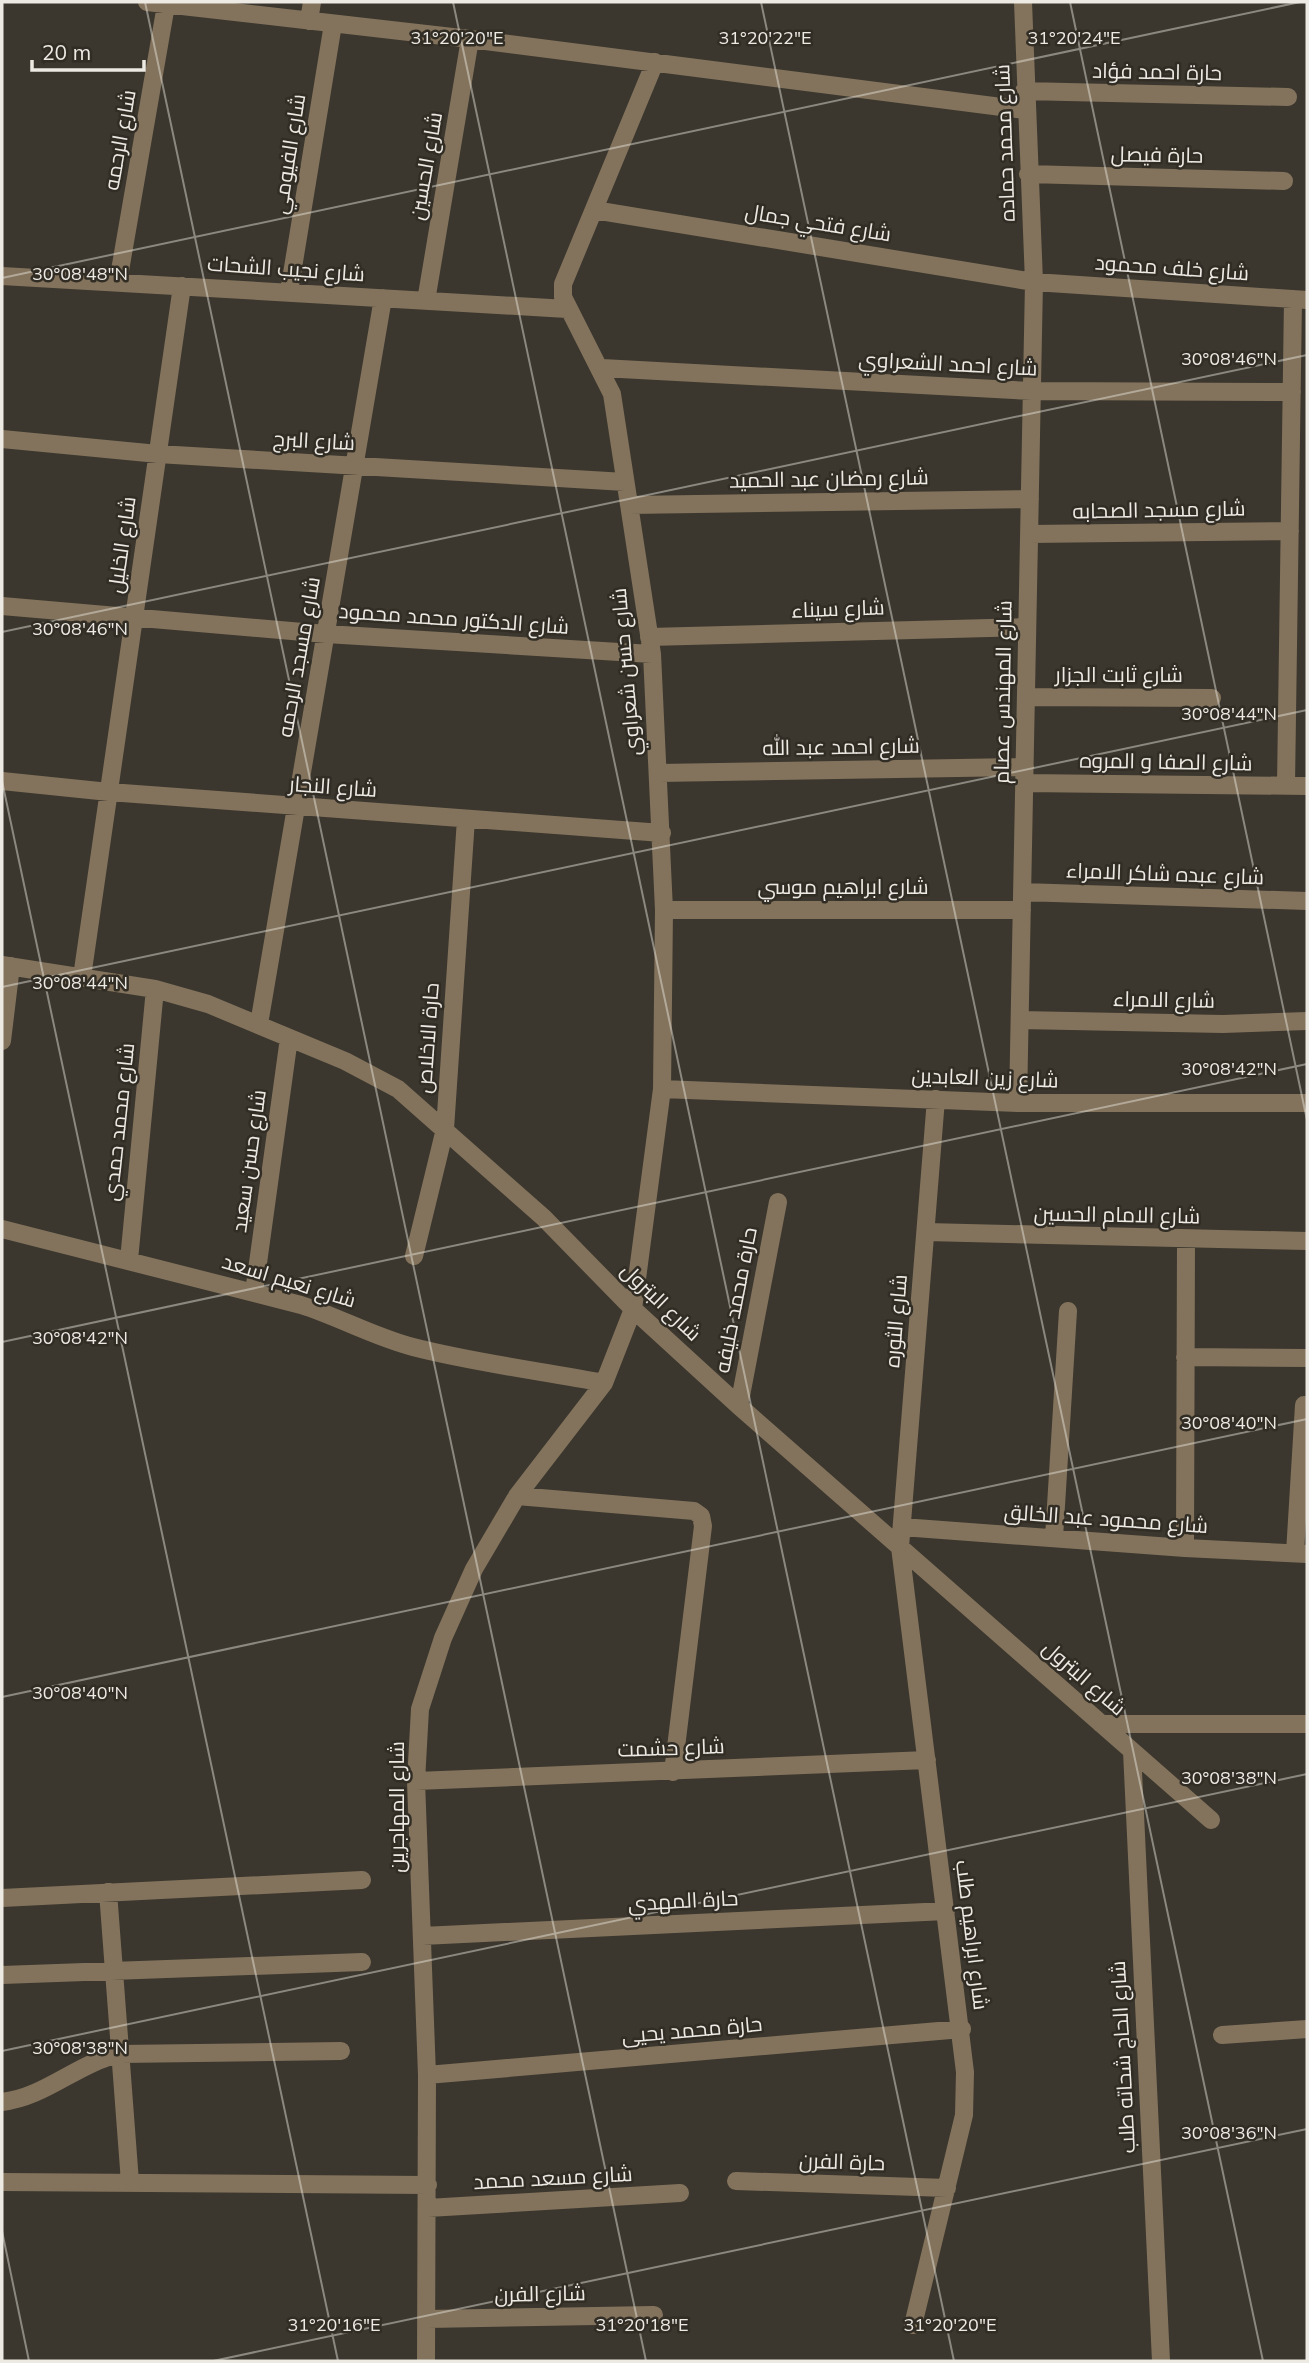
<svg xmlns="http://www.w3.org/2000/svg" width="1309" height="2363" font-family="Mulish,Cairo,sans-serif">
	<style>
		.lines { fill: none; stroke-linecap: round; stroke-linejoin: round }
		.minor { stroke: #83735c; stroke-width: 18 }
		.ticks { fill: none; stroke: #edeae4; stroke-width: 2; stroke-opacity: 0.45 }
		.labels { text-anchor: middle; stroke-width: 5; stroke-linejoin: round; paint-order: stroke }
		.street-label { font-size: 21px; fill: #edeae4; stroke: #312d25 }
		.ticks-label { font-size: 18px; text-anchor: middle; fill: #edeae4; stroke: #312d25; stroke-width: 5; stroke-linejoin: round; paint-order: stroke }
	</style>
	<rect width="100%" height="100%" fill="#3b372e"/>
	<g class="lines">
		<!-- minor -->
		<path class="minor" d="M 147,2 L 470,39 L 1025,110
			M 309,21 L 312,2
			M 1024,91 L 1288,97
			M 1028,174 L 1284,181
			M 594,210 L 1034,282 L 1307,300
			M 2,276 L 567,309
			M 118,282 L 166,5
			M 289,292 L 333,24
			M 426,301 L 470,39
			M 602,368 L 1032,391 L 1292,392
			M 2,439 L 158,454 L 625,482
			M 629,505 L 1030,499
			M 1029,534 L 1290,531
			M 2,606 L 326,634 L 652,654
			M 649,637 L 1027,627
			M 1026,697 L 1212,698
			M 659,773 L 1025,767
			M 2,781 L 109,792 L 662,833
			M 1024,783 L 1307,786
			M 1286,785 L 1293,299
			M 1022,892 L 1307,901
			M 664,910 L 1022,910
			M 2,965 L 155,989 L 208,1004 L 345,1061 L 398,1089 L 544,1218 L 633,1309 L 739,1406 L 1211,1820
			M 82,977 L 182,286
			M 1020,1020 L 1223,1024 L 1307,1021
			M 259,1024 L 383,298
			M 2,1041 L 11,966
			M 662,1089 L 1018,1103 L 1307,1103
			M 1018,1103 L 1034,282 L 1023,2
			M 2,1229 L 301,1305 C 339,1317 374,1337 413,1347 C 475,1363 541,1371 604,1383
			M 926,1232 L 1307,1241
			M 414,1256 L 445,1129 L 466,819
			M 129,1260 L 155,989
			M 254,1292 L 289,1038
			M 1185,1357 L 1307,1358
			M 739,1406 L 778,1202
			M 517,1496 L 694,1511 L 701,1516 L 703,1526 L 673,1772
			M 902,1527 L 1185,1548 L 1307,1554
			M 1054,1538 L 1068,1311
			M 1185,1548 L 1186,1240
			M 1295,1553 L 1304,1405
			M 1101,1724 L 1307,1724
			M 1132,1751 L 1161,2361
			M 416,1781 L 927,1760
			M 108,1892 L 130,2182
			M 2,1898 L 362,1880
			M 422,1936 L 946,1911
			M 2,1975 L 362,1962
			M 1222,2035 L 1307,2029
			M 427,2075 L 962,2029
			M 2,2102 C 46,2097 77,2063 120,2054 L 341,2051
			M 736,2181 L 947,2188
			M 2,2182 L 428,2185
			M 428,2208 L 680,2193
			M 427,2319 L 654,2315
			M 913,2325 L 964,2115 L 965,2072 L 900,1547 L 936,1099
			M 426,2361 L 427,2075 L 416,1781 L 420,1709 L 443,1638 L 474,1569 L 517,1496 L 604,1383 L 633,1309 L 662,1089 L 664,910 L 652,654 L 612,394 L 563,297 L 563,284 L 655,62"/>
	</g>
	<!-- ticks -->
	<path class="ticks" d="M 145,2 L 646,2361M 453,2 L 954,2361M 761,2 L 1263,2361M 1070,2 L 1307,1120M 2,278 L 1300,2M 2,632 L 1307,355M 2,781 L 338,2361M 2,987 L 1307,710M 2,1342 L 1307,1064M 2,1697 L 1307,1419M 2,2051 L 1307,1774M 2,2231 L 29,2361M 213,2361 L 1307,2129"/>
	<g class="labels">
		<!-- street labels -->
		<g class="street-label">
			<text transform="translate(1157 72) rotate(1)" y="7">حارة احمد فؤاد</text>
			<text transform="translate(120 140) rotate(-80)" y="7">شارع الرحمه</text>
			<text transform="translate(1005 143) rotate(-92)" y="7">شارع محمد حماده</text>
			<text transform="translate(289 154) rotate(-81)" y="7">شارع الفيومي</text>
			<text transform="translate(1157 155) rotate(1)" y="7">حارة فيصل</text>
			<text transform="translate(426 166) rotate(-80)" y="7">شارع الحسين</text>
			<text transform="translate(818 223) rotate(9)" y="7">شارع فتحي جمال</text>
			<text transform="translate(1172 268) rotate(4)" y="7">شارع خلف محمود</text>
			<text transform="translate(286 269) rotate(4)" y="7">شارع نجيب الشحات</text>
			<text transform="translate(948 364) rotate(3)" y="7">شارع احمد الشعراوي</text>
			<text transform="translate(314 441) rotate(3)" y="7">شارع البرج</text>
			<text transform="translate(829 479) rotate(-1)" y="7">شارع رمضان عبد الحميد</text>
			<text transform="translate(1159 510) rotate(-1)" y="7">شارع مسجد الصحابه</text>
			<text transform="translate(122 545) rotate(-82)" y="7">شارع الخليل</text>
			<text transform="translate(838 609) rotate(-2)" y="7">شارع سيناء</text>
			<text transform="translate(454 619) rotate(4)" y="7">شارع الدكتور محمد محمود</text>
			<text transform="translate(299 657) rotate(-80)" y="7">شارع مسجد الرحمه</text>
			<text transform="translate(626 672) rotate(-95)" y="7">شارع حسن شعراوي</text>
			<text x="1119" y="682">شارع ثابت الجزار</text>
			<text transform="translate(1003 692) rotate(-89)" y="7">شارع المهندس عصام</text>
			<text transform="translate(841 747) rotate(-1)" y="7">شارع احمد عبد الله</text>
			<text transform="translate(1166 762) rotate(1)" y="7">شارع الصفا و المروه</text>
			<text transform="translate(333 787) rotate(4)" y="7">شارع النجار</text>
			<text transform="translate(1165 874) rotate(2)" y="7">شارع عبده شاكر الامراء</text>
			<text x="843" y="894">شارع ابراهيم موسي</text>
			<text transform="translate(1164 1000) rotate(1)" y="7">شارع الامراء</text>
			<text transform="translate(428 1038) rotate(-86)" y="7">حارة الاخلاص</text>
			<text transform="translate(985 1078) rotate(2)" y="7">شارع زين العابدين</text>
			<text transform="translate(119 1122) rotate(-84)" y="7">شارع محمد حمدي</text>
			<text transform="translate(249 1161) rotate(-82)" y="7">شارع حسن سعيد</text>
			<text transform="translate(1117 1215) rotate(1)" y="7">شارع الامام الحسين</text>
			<text transform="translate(289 1281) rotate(17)" y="7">شارع نعيم اسعد</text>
			<text transform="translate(736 1300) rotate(-79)" y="7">حارة محمد خليفه</text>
			<text transform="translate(661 1302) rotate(44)" y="7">شارع البترول</text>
			<text transform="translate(896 1321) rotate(-85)" y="7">شارع الثوره</text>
			<text transform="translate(1106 1519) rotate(4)" y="7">شارع محمود عبد الخالق</text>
			<text transform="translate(1084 1678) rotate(41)" y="7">شارع البترول</text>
			<text transform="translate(671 1748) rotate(-2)" y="7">شارع حشمت</text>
			<text transform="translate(397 1807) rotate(-90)" y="7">شارع المهاجرين</text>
			<text transform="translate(683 1901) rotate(-3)" y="7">حارة المهدي</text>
			<text transform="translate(972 1935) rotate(83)" y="7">شارع ابراهيم طلب</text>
			<text transform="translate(692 2030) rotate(-5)" y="7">حارة محمد يحيى</text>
			<text transform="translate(1123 2057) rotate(-93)" y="7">شارع الحاج شحاته طلب</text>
			<text transform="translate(842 2162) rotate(2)" y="7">حارة الفرن</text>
			<text transform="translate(553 2178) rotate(-3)" y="7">شارع مسعد محمد</text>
			<text transform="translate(540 2294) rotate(-1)" y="7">شارع الفرن</text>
		</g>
	</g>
	<g class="ticks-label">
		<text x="457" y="44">31°20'20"E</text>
		<text x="765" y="44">31°20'22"E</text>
		<text x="1074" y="44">31°20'24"E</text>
		<text x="80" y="280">30°08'48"N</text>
		<text x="1229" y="365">30°08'46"N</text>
		<text x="80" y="635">30°08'46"N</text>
		<text x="1229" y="720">30°08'44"N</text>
		<text x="80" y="989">30°08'44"N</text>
		<text x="1229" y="1075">30°08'42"N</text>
		<text x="80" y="1344">30°08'42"N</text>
		<text x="1229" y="1429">30°08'40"N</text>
		<text x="80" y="1699">30°08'40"N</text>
		<text x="1229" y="1784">30°08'38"N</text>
		<text x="80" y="2054">30°08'38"N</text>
		<text x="1229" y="2139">30°08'36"N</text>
		<text x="334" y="2331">31°20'16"E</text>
		<text x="642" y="2331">31°20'18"E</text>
		<text x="950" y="2331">31°20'20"E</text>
	</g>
	<!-- border -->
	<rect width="1309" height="2363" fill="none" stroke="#edeae4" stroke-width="7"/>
	<!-- scale -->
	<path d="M32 60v10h112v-10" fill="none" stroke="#edeae4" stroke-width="3.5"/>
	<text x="42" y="60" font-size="21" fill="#edeae4" stroke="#312d25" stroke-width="5" paint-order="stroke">20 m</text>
</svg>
